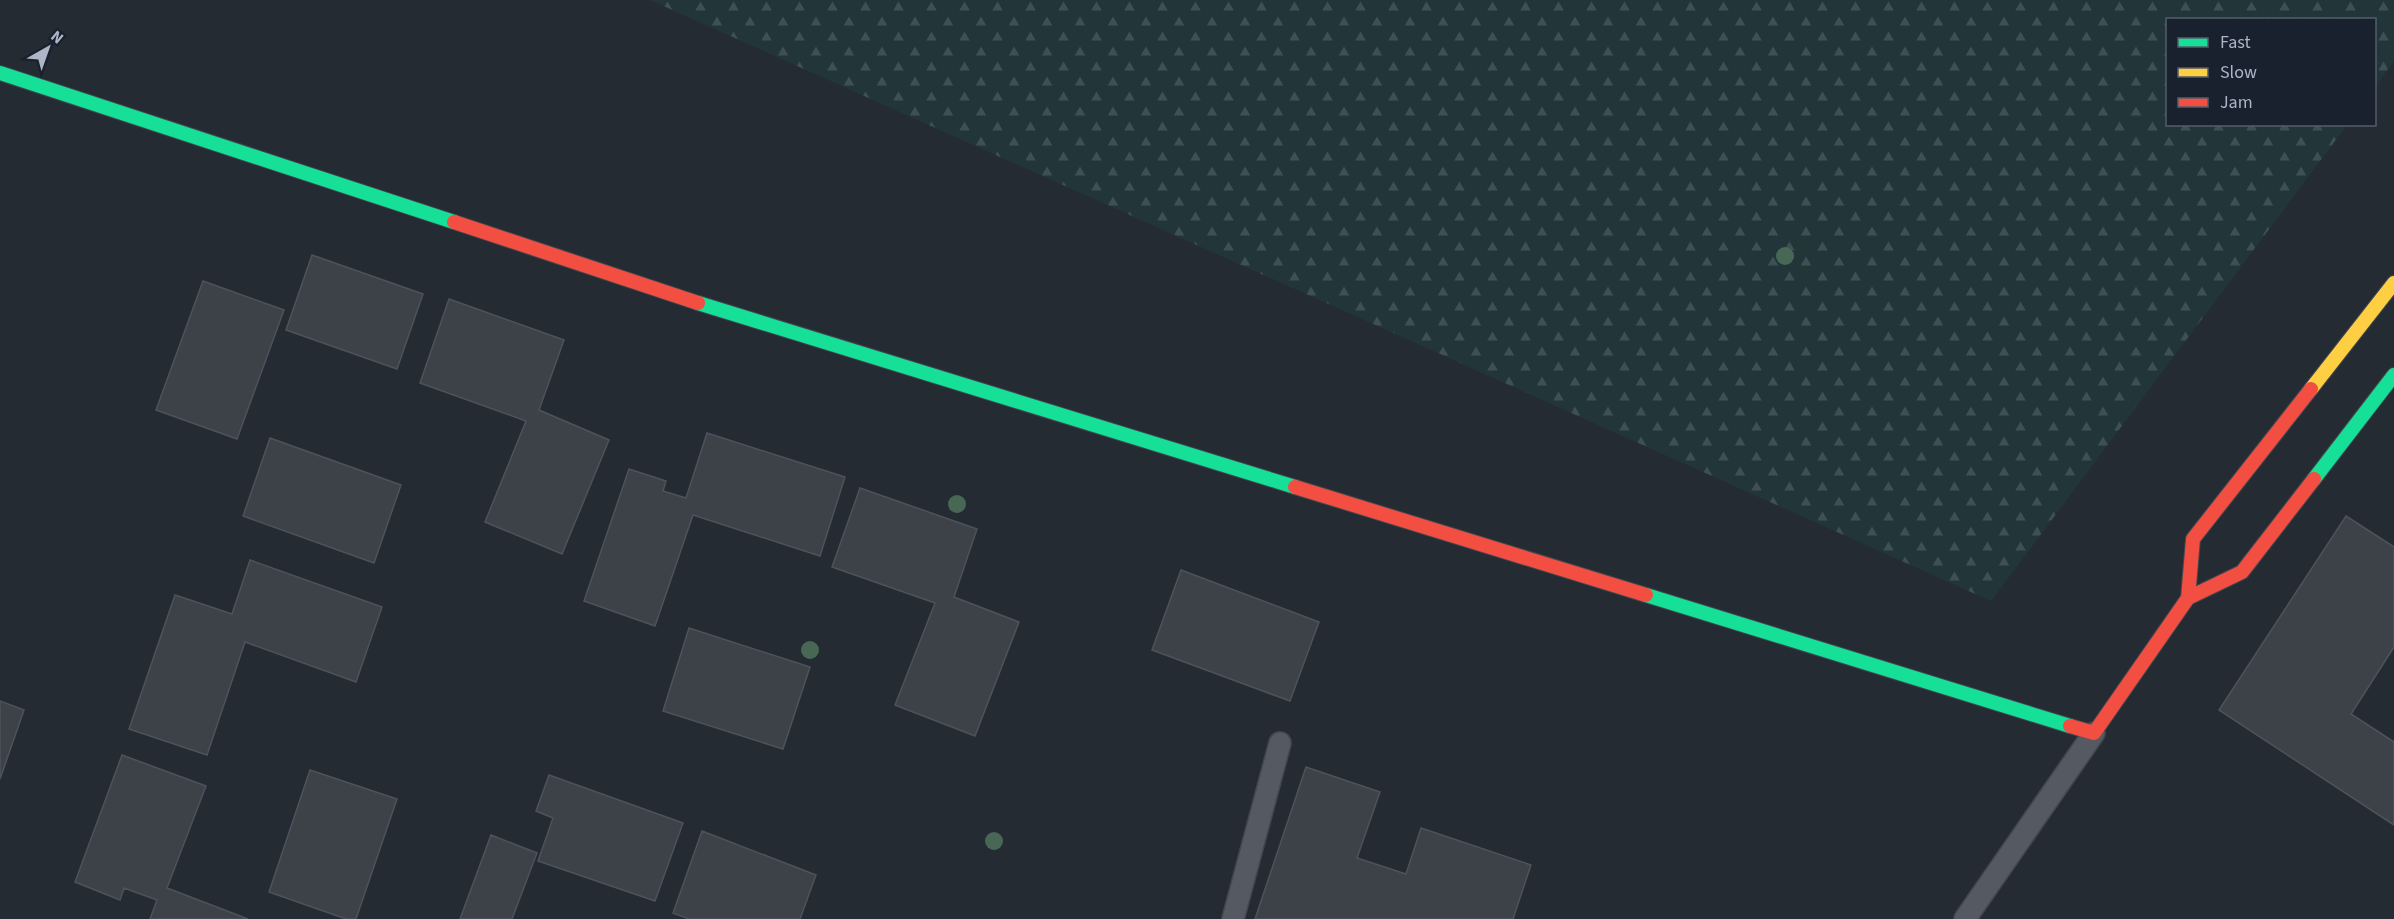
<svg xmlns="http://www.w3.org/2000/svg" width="2394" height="919" font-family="'Source Sans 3',sans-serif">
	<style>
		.forest { fill: url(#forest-firs) }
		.building { fill: #3d4249; stroke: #4c535c; stroke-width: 1.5 }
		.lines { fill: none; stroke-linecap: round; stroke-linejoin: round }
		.lane-casing { stroke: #42474e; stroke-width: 24 }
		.fast-casing { stroke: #42474e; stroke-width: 16 }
		.slow-casing { stroke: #42474e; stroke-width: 16 }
		.jam-casing { stroke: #42474e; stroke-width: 16 }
		.lane { stroke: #545962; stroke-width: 21 }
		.fast { stroke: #16e098; stroke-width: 14 }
		.slow { stroke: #ffcf43; stroke-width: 14 }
		.jam { stroke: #f24e42; stroke-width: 14 }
		.tree { fill: #486755 }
	</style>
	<defs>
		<pattern id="forest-firs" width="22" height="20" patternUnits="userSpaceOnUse" patternTransform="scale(1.5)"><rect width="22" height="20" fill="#223539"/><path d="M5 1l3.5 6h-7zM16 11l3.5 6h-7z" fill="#3f5054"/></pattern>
	</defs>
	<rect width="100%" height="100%" fill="#252b33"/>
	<!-- forest -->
	<path class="forest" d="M 650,0 L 2394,0 L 2394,61 L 2375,87 L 2374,20 L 2168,20 L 2168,124 L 2347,125 L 1991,601 Z"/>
	<!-- building -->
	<path class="building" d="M 312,255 L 423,294 L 397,369 L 286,330 Z
		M 203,281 L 284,310 L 237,439 L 156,410 Z
		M 449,299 L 564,340 L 539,410 L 609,440 L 562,554 L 485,522 L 526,421 L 420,383 Z
		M 707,433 L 845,477 L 820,556 L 693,515 L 655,626 L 584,601 L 629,469 L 666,481 L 663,491 L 686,498 Z
		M 270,438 L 401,485 L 374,563 L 243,516 Z
		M 860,488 L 977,529 L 954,597 L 1019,622 L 975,736 L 895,705 L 935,603 L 832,567 Z
		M 2346,516 L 2394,547 L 2394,647 L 2351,714 L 2394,742 L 2394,825 L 2219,710 Z
		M 250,560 L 382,607 L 356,682 L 245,642 L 207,755 L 129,729 L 175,595 L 232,614 Z
		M 1181,570 L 1319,622 L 1290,701 L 1152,650 Z
		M 689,628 L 810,667 L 783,749 L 663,711 Z
		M 0,701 L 24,710 L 0,779 Z
		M 122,755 L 206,786 L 167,888 L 248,919 L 150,919 L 157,900 L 124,888 L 120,900 L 75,882 Z
		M 1306,767 L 1380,792 L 1357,858 L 1406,874 L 1421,828 L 1531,865 L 1513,919 L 1255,919 Z
		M 310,770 L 397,799 L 356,919 L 346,919 L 269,892 Z
		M 549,775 L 683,823 L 655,901 L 538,861 L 553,818 L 536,811 Z
		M 702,831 L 816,875 L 800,919 L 689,919 L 673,913 Z
		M 491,835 L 537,853 L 512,919 L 460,919 Z"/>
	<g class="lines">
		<!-- lane casing -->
		<g class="lane-casing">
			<path id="lane" d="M 1233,919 L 1280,743
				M 1965,919 L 2094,733"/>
		</g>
		<!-- fast casing -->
		<g class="fast-casing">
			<path id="fast" d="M 0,73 L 454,222
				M 698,303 L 1295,487
				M 2314,479 L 2394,375
				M 1646,595 L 2070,726"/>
		</g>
		<!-- slow casing -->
		<g class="slow-casing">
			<path id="slow" d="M 2311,389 L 2394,283"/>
		</g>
		<!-- jam casing -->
		<g class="jam-casing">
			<path id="jam" d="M 454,222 L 698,303
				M 1295,487 L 1646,595
				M 2188,598 L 2193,539 L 2311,389
				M 2070,726 L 2094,733 L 2188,598 L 2242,572 L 2314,479"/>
		</g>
		<!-- lane -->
		<use href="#lane" class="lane"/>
		<!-- fast -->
		<use href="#fast" class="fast"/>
		<!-- slow -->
		<use href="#slow" class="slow"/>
		<!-- jam -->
		<use href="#jam" class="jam"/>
	</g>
	<!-- trees -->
	<g class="tree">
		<circle cx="1785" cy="256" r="9"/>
		<circle cx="957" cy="504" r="9"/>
		<circle cx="810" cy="650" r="9"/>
		<circle cx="994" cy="841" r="9"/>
	</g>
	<!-- legend -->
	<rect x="2166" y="18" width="210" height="108" fill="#19212e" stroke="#545d6b" stroke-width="1.5"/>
	<rect x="2178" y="38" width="30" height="9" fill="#16e098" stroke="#545d6b" stroke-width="1.5"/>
	<text x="2220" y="48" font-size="18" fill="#adb6c6">Fast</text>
	<rect x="2178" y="68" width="30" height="9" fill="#ffcf43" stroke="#545d6b" stroke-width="1.5"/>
	<text x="2220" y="78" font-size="18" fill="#adb6c6">Slow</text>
	<rect x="2178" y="98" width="30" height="9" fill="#f24e42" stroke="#545d6b" stroke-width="1.5"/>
	<text x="2220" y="108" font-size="18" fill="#adb6c6">Jam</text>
	<!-- north arrow -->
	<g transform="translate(48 48) rotate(40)" stroke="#19212e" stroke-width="4.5" paint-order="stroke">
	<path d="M0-4.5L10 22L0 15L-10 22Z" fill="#adb6c6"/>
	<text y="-9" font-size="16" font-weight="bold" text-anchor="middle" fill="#adb6c6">N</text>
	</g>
</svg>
